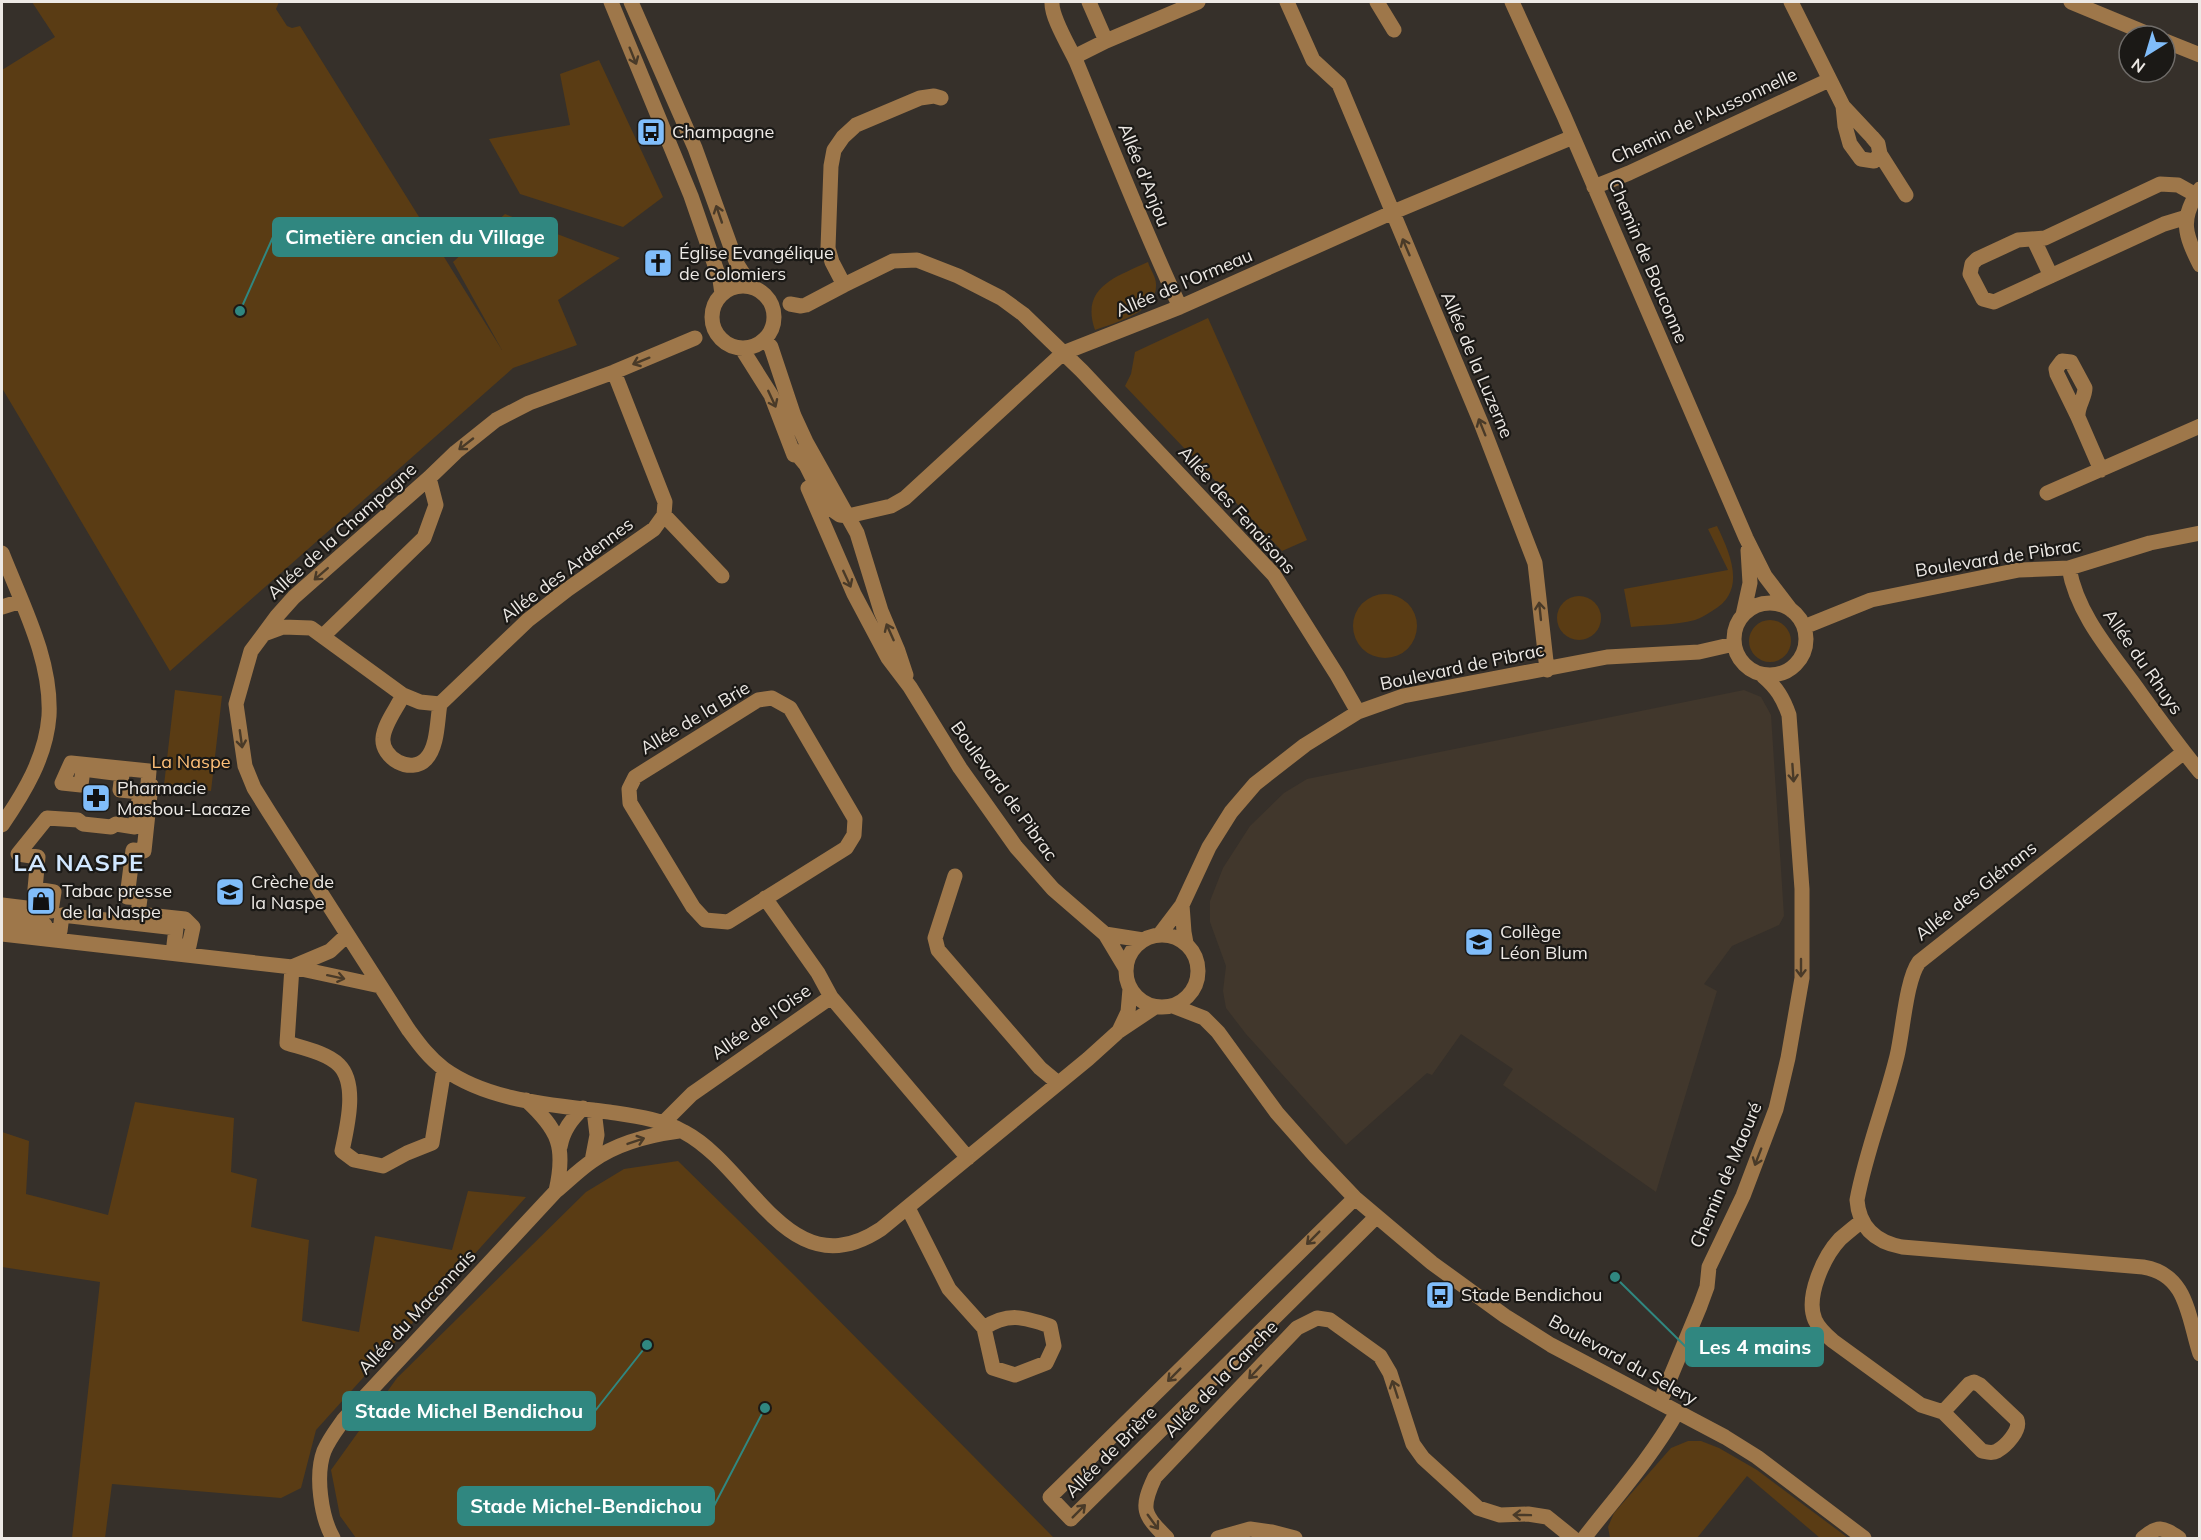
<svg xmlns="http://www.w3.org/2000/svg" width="2201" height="1540" font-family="Mulish,sans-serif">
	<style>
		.built { fill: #41372c }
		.green { fill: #5a3c14 }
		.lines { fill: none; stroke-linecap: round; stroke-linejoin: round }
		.minor { stroke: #9e774a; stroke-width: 15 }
		.oneway { stroke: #493a28 }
		.labels { text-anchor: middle; stroke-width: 4.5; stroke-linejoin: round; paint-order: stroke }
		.street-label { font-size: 18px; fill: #ede9e5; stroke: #1b1916 }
		.poi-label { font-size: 18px; fill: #ede9e5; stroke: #1b1916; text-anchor: start }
		.park-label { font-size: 18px; fill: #ffc078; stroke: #1b1916 }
		.district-label { font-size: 24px; font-weight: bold; letter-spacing: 1.5px; fill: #d1e7ff; stroke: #1b1916 }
		.leader { fill: none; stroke: #308780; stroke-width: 2 }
		.callout-dot { fill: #308780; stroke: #1b1916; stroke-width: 2 }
		.callout { fill: #308780; stroke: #308780; stroke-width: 2 }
		.callout-label { font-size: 20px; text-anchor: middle; font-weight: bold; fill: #fff }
	</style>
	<rect width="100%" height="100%" fill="#36302a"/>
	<!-- built -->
	<path class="built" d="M 1744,690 L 1761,697 L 1771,715 L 1784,916 L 1779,925 L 1732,946 L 1704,984 L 1717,991 L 1656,1192 L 1503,1085 L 1513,1069 L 1461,1034 L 1432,1075 L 1427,1073 L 1346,1145 L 1246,1034 L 1226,1008 L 1223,991 L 1226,966 L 1210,922 L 1210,901 L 1223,868 L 1250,826 L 1284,793 L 1307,779 Z"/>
	<!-- green -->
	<path class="green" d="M 32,2 L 279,2 L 276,9 L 287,26 L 292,28 L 300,26 L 502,350 L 453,262 L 505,214 L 620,258 L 558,300 L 577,345 L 513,368 L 170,671 L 2,388 L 2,70 L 55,37 Z
		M 599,60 L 663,197 L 623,227 L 520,194 L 489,139 L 570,125 L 560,74 Z
		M 1148,262 C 1150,269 1156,277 1156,284 C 1158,312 1116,322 1095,330 C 1080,287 1116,277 1148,262 Z
		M 1208,318 L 1307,540 L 1282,551 L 1125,386 L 1131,374 L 1135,352 Z
		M 1717,526 C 1731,555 1747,592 1712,611 C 1707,614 1701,618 1695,620 C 1675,625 1652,625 1631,627 L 1624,589 L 1728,570 L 1708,529 Z
		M1353 626a32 32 0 1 1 64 0a32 32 0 1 1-64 0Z
		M1557 618a22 22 0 1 1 44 0a22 22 0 1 1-44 0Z
		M1749 641a21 21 0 1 1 42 0a21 21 0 1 1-42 0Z
		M 175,690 L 222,696 L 211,791 L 164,785 Z
		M 135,1102 L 234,1118 L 231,1172 L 257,1179 L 251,1227 L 309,1240 L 302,1321 L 359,1332 L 375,1236 L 452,1250 L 468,1191 L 526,1197 L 316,1430 L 301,1488 L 281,1498 L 112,1484 L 105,1538 L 72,1538 L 100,1282 L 2,1267 L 2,1132 L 29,1141 L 26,1194 L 108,1215 Z
		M 678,1161 L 795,1276 L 1054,1538 L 356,1538 L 340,1516 L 331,1470 L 397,1378 L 586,1192 L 624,1169 Z
		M 1688,1441 L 1701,1441 L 1719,1448 L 1757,1470 L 1848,1538 L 1820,1538 L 1747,1476 L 1697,1538 L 1610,1538 L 1608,1527 L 1614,1513 L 1671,1448 Z"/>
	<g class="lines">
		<!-- minor -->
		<path class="minor" d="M 611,2 L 691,196 L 720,280 L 722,294
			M 631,2 L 695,148 L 737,264 L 751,286
			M 1052,2 C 1051,17 1069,46 1076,61 C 1110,143 1142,226 1180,307
			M 1287,2 L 1313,60 L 1339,84 L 1481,423 L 1535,563 L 1547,670
			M 1377,2 L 1394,30
			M 1512,2 L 1564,116 L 1746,538 L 1765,576 L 1791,610
			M 1791,2 L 1843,106 L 1845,126 L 1850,144 L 1861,159 L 1874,161 L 1880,154 L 1878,144 L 1872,137 L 1843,106
			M 2071,2 L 2153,36
			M 1106,41 L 1198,2
			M 2165,41 L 2200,55
			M 1074,57 L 1106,41 L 1089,2
			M 941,98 L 934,96 L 920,98 L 856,125 L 843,137 L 834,150 L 831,166 L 828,248 L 832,262 L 844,285 L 893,261 L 917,260 L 958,276 L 1001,298 L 1023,314 L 1082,371 L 1274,575 L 1337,675 L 1358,712
			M 1880,154 L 1906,195
			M 1594,187 L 1629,173 L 1829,80
			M 2200,189 C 2179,219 2185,235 2200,265
			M 2187,217 L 2164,224 L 1994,302 L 1983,299 L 1970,274 L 1972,264 L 1977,259 L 2018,240 L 2045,238 L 2160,184 L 2178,185 L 2196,195
			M 2034,240 L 2051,276
			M712 317a31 31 0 1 1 62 0a31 31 0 1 1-62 0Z
			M 790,304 L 801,306 L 806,305 L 844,285
			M 695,338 L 614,372 L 529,403 L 496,420 L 456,452 L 429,478 L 294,597 L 277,616 L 251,651 L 236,704 L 245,766 L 254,788 L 269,812 L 408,1029 C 419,1044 429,1058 444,1069 C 490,1102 555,1105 609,1112 C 635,1116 661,1119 684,1132 C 752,1168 789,1290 881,1229 L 1088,1059 L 1119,1031 L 1155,1007
			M 765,340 L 771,347 L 794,416 L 806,442 L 857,533 L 881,611 L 898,651 L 906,675
			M 742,349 L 771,395 L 794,455
			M 2078,417 L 2057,374 L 2056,369 L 2062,361 L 2071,362 L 2085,388 C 2085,398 2077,406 2078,417 L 2101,470
			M 791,447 L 806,465 L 824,501 L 830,508 L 840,515 L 848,516 L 891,506 L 905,498 L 1063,353 L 1180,307 L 1391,213 L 1573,137
			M 808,488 L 854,594 L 888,658 L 910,687 L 960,768 L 1016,847 L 1053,889 L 1105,934 L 1126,969
			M 2047,493 L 2200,426
			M 664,515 L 722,576
			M 2,553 C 22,604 52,660 49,716 C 46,757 24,793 2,825
			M 2069,568 C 2077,614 2110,651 2136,687 C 2157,716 2177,744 2200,772
			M1734 639a36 36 0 1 1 72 0a36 36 0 1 1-72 0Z
			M 2,607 L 21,601
			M 1743,615 L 1750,583 L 1748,550
			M 1804,627 L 1871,600 L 2019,570 L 2069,568 L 2150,543 L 2200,533
			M 264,634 L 283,627 L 311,628 L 403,695 L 420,702 L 440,704 L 528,620 L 568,589 L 654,529 L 664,515 L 665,502 L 614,372
			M 323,636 L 424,538 L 436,505 L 429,478
			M 403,695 C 397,708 384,724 383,738 C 381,758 411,775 426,759 C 438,746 437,721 440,704
			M 772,698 L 790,708 L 855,819 L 854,835 L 846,848 L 728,922 L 705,920 L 693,907 L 630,803 L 629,789 L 635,777 L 758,700 Z
			M 2184,752 L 1919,962 C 1906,980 1903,1031 1897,1056 C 1885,1105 1866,1151 1857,1200 C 1859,1228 1876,1242 1902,1247 L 2143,1267 C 2188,1274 2188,1318 2200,1354
			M 955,876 L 935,938 L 938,950 L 1040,1068 L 1058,1083
			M 765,898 L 818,973 L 831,997 L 968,1158
			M 2,905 L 51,911 L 54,892 L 35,889 L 38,857 L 18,854 L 47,818 L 78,820 L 83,824 L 111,827 L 116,824 L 135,827 L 140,792 L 120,790 L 122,774 L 83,769 L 81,785 L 62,783 L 71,763 L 149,771 L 148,783 L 151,785 L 144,851 L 133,850 L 127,897 L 140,898 L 138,914 L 185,919 L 193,927 L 189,946 L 174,945 L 176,928 L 62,915 L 60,931 L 45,930 L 45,925 L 2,920
			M 1182,905 L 1184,932 L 1186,943
			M 2,934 L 292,967 L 380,986
			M 1105,934 L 1143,940
			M 1160,934 L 1182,905 L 1209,847 L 1231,812 L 1255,784 L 1305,745 L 1358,712 L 1403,696 L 1607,657 L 1699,652 L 1734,644
			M1126 971a36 36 0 1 1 72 0a36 36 0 1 1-72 0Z
			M 292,967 L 287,1043 C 303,1048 327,1053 339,1065 C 358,1084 347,1127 342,1151 L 354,1160 L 383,1166 L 407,1153 L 432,1143 L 444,1069
			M 292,967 L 330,951 L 347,935
			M 1173,1006 L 1204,1018 L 1218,1032 L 1277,1113 L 1315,1156 L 1355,1198 L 1432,1263 L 1505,1316 L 1551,1345 L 1725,1437 L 1757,1457 L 1864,1538
			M 1119,1031 L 1128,1012 L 1130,989
			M 526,1100 C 559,1130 566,1147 556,1191
			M 663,1123 L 692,1094 L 831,997
			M 560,1147 C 563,1130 571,1120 583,1108
			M 592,1161 L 597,1135 L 594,1110
			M 1355,1198 L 1050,1497 L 1071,1519 L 1376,1217
			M 908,1208 L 949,1289 L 984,1328 L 993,1368 L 1015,1375 L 1046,1363 L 1054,1346 L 1050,1326 C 1024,1317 1008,1312 984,1328
			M 1862,1221 C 1854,1227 1847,1233 1840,1239 C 1824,1256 1805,1297 1815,1320 C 1819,1329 1826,1335 1833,1341 L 1921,1405 L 1943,1412 L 1982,1451 C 1987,1452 1992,1454 1997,1451 C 2006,1446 2021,1430 2017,1420 L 1980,1385 L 1974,1382 L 1969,1384 L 1943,1412
			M 1660,1402 L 1700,1306 L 1707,1287 L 1709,1267 L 1743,1196 L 1776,1109 L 1788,1058 L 1802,978 L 1802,889 L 1789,715 C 1783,698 1777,688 1763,676
			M 333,1538 C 321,1517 315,1475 324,1451 C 329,1439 337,1429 344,1419 L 556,1191 C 568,1181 579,1170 592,1161 C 617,1143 649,1135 679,1131
			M 1167,1538 C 1143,1514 1140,1509 1155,1477 L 1297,1328 L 1317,1318 L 1330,1320 L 1380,1356 L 1390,1373 L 1413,1444 L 1423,1458 L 1478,1508 L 1500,1515 L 1528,1514 L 1547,1517 L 1573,1538
			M 1218,1538 L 1250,1529 L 1272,1532 L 1295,1538
			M 1584,1538 C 1616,1497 1651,1458 1677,1412
			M 2143,1538 C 2158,1525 2162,1527 2179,1538"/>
	</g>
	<!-- one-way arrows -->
	<defs><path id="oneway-shaft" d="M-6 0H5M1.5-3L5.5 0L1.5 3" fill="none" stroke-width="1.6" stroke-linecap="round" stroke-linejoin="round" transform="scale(1.5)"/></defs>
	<g class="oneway">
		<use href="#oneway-shaft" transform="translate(633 56) rotate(68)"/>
		<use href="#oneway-shaft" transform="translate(719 214) rotate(-109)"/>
		<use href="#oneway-shaft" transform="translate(1406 247) rotate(-113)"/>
		<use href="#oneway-shaft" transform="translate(641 361) rotate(158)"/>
		<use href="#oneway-shaft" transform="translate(772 399) rotate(65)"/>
		<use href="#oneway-shaft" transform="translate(1482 427) rotate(-112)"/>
		<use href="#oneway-shaft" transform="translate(466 444) rotate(142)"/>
		<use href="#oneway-shaft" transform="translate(321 574) rotate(139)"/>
		<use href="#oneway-shaft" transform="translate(847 579) rotate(65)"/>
		<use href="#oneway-shaft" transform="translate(1540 611) rotate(-96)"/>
		<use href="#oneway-shaft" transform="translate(890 632) rotate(-114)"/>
		<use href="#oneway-shaft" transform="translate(241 739) rotate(82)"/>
		<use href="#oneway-shaft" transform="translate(1793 773) rotate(86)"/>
		<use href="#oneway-shaft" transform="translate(1801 968) rotate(90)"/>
		<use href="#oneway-shaft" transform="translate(336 977) rotate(12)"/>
		<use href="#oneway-shaft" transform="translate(636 1141) rotate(-19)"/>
		<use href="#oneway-shaft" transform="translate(1758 1157) rotate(111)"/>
		<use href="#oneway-shaft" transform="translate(1313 1238) rotate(135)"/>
		<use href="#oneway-shaft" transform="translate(1255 1372) rotate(133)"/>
		<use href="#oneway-shaft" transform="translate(1174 1375) rotate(135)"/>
		<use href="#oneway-shaft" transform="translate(1395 1389) rotate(-108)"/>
		<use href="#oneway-shaft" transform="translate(1079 1511) rotate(-45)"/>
		<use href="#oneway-shaft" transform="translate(1522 1515) rotate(-179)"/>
		<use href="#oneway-shaft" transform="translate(1153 1522) rotate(54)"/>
	</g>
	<!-- icons -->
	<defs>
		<g id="bus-square" transform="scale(1.5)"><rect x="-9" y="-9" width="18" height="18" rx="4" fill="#80bdfa" stroke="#1b1916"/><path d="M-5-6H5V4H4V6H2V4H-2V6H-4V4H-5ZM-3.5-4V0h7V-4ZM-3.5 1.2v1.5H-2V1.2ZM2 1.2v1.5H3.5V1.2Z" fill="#111"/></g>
		<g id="church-square" transform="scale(1.5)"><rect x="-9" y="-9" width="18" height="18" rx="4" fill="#80bdfa" stroke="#1b1916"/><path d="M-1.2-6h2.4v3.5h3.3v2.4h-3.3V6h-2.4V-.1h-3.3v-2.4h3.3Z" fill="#111"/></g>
		<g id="pharmacy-square" transform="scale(1.5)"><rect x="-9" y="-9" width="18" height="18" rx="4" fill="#80bdfa" stroke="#1b1916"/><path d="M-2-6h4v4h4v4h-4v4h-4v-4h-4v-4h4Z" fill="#111"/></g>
		<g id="school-square" transform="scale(1.5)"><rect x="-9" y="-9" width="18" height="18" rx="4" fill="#80bdfa" stroke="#1b1916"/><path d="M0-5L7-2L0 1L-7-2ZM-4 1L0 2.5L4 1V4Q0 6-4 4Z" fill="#111"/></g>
		<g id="shop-square" transform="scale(1.5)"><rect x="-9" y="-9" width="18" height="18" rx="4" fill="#80bdfa" stroke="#1b1916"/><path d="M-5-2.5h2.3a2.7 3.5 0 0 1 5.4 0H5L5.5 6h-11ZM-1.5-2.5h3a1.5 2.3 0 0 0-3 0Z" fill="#111"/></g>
	</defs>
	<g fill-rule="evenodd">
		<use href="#bus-square" x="651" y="132"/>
		<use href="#church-square" x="658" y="263"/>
		<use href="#pharmacy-square" x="96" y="798"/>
		<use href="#school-square" x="230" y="892"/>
		<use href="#shop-square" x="41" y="901"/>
		<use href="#school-square" x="1479" y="942"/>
		<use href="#bus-square" x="1440" y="1295"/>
	</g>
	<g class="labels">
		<!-- street labels -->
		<g class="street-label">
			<text transform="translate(1704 116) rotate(-25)" y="6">Chemin de l'Aussonnelle</text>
			<text transform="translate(1144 175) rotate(68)" y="6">Allée d'Anjou</text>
			<text transform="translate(1648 261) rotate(67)" y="6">Chemin de Bouconne</text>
			<text transform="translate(1184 283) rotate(-23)" y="6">Allée de l'Ormeau</text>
			<text transform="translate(1477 365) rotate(67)" y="6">Allée de la Luzerne</text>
			<text transform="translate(1237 510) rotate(48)" y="6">Allée des Fenaisons</text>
			<text transform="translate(342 531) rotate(-42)" y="6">Allée de la Champagne</text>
			<text transform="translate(1998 558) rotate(-9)" y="6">Boulevard de Pibrac</text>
			<text transform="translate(567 570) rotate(-37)" y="6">Allée des Ardennes</text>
			<text transform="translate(2143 662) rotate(55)" y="6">Allée du Rhuys</text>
			<text transform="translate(1462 667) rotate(-12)" y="6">Boulevard de Pibrac</text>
			<text transform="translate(695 718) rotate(-31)" y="6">Allée de la Brie</text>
			<text transform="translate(1004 791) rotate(54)" y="6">Boulevard de Pibrac</text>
			<text transform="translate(1976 891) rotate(-38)" y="6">Allée des Glénans</text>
			<text transform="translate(761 1022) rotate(-35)" y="6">Allée de l'Oise</text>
			<text transform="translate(1726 1175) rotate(-67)" y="6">Chemin de Maouré</text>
			<text transform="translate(417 1312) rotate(-47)" y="6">Allée du Maconnais</text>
			<text transform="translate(1623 1360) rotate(29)" y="6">Boulevard du Selery</text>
			<text transform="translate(1221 1379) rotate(-46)" y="6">Allée de la Canche</text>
			<text transform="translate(1111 1452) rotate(-45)" y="6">Allée de Brière</text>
		</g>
		<!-- poi labels -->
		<g class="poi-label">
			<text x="672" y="138">Champagne</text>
			<text x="679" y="259">Église Evangélique<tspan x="679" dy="21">de Colomiers</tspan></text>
			<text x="117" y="794">Pharmacie<tspan x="117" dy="21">Masbou-Lacaze</tspan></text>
			<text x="251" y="888">Crèche de<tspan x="251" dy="21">la Naspe</tspan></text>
			<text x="62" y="897">Tabac presse<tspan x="62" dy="21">de la Naspe</tspan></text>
			<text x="1500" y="938">Collège<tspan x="1500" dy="21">Léon Blum</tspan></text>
			<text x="1461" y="1301">Stade Bendichou</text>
		</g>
		<!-- park labels -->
		<g class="park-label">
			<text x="191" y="768">La Naspe</text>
		</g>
		<!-- district labels -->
		<g class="district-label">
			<text x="79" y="871">LA NASPE</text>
		</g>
	</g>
	<!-- callouts -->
	<path class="leader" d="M240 311L273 237M1615 1277L1686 1347M647 1345L595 1411M765 1408L714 1506"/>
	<g class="callout-dot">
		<circle cx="240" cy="311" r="6"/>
		<circle cx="1615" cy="1277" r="6"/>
		<circle cx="647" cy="1345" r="6"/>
		<circle cx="765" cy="1408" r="6"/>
	</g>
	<g class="callout">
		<rect x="273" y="218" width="284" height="38" rx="6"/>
		<rect x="1686" y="1328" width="137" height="38" rx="6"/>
		<rect x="343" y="1392" width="252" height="38" rx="6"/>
		<rect x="458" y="1487" width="256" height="38" rx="6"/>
	</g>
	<g class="callout-label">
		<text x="415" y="244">Cimetière ancien du Village</text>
		<text x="1755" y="1354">Les 4 mains</text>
		<text x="469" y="1418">Stade Michel Bendichou</text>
		<text x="586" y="1513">Stade Michel-Bendichou</text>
	</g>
	<!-- border -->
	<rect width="2201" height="1540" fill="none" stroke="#ede9e5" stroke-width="6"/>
	<!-- north arrow -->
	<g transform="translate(2147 54) rotate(217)"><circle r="28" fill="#1b1916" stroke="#6f6c69" stroke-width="1.5"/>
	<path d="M0-4.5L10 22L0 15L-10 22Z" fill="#80bdfa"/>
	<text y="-9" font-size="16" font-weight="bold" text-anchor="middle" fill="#ede9e5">N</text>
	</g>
</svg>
